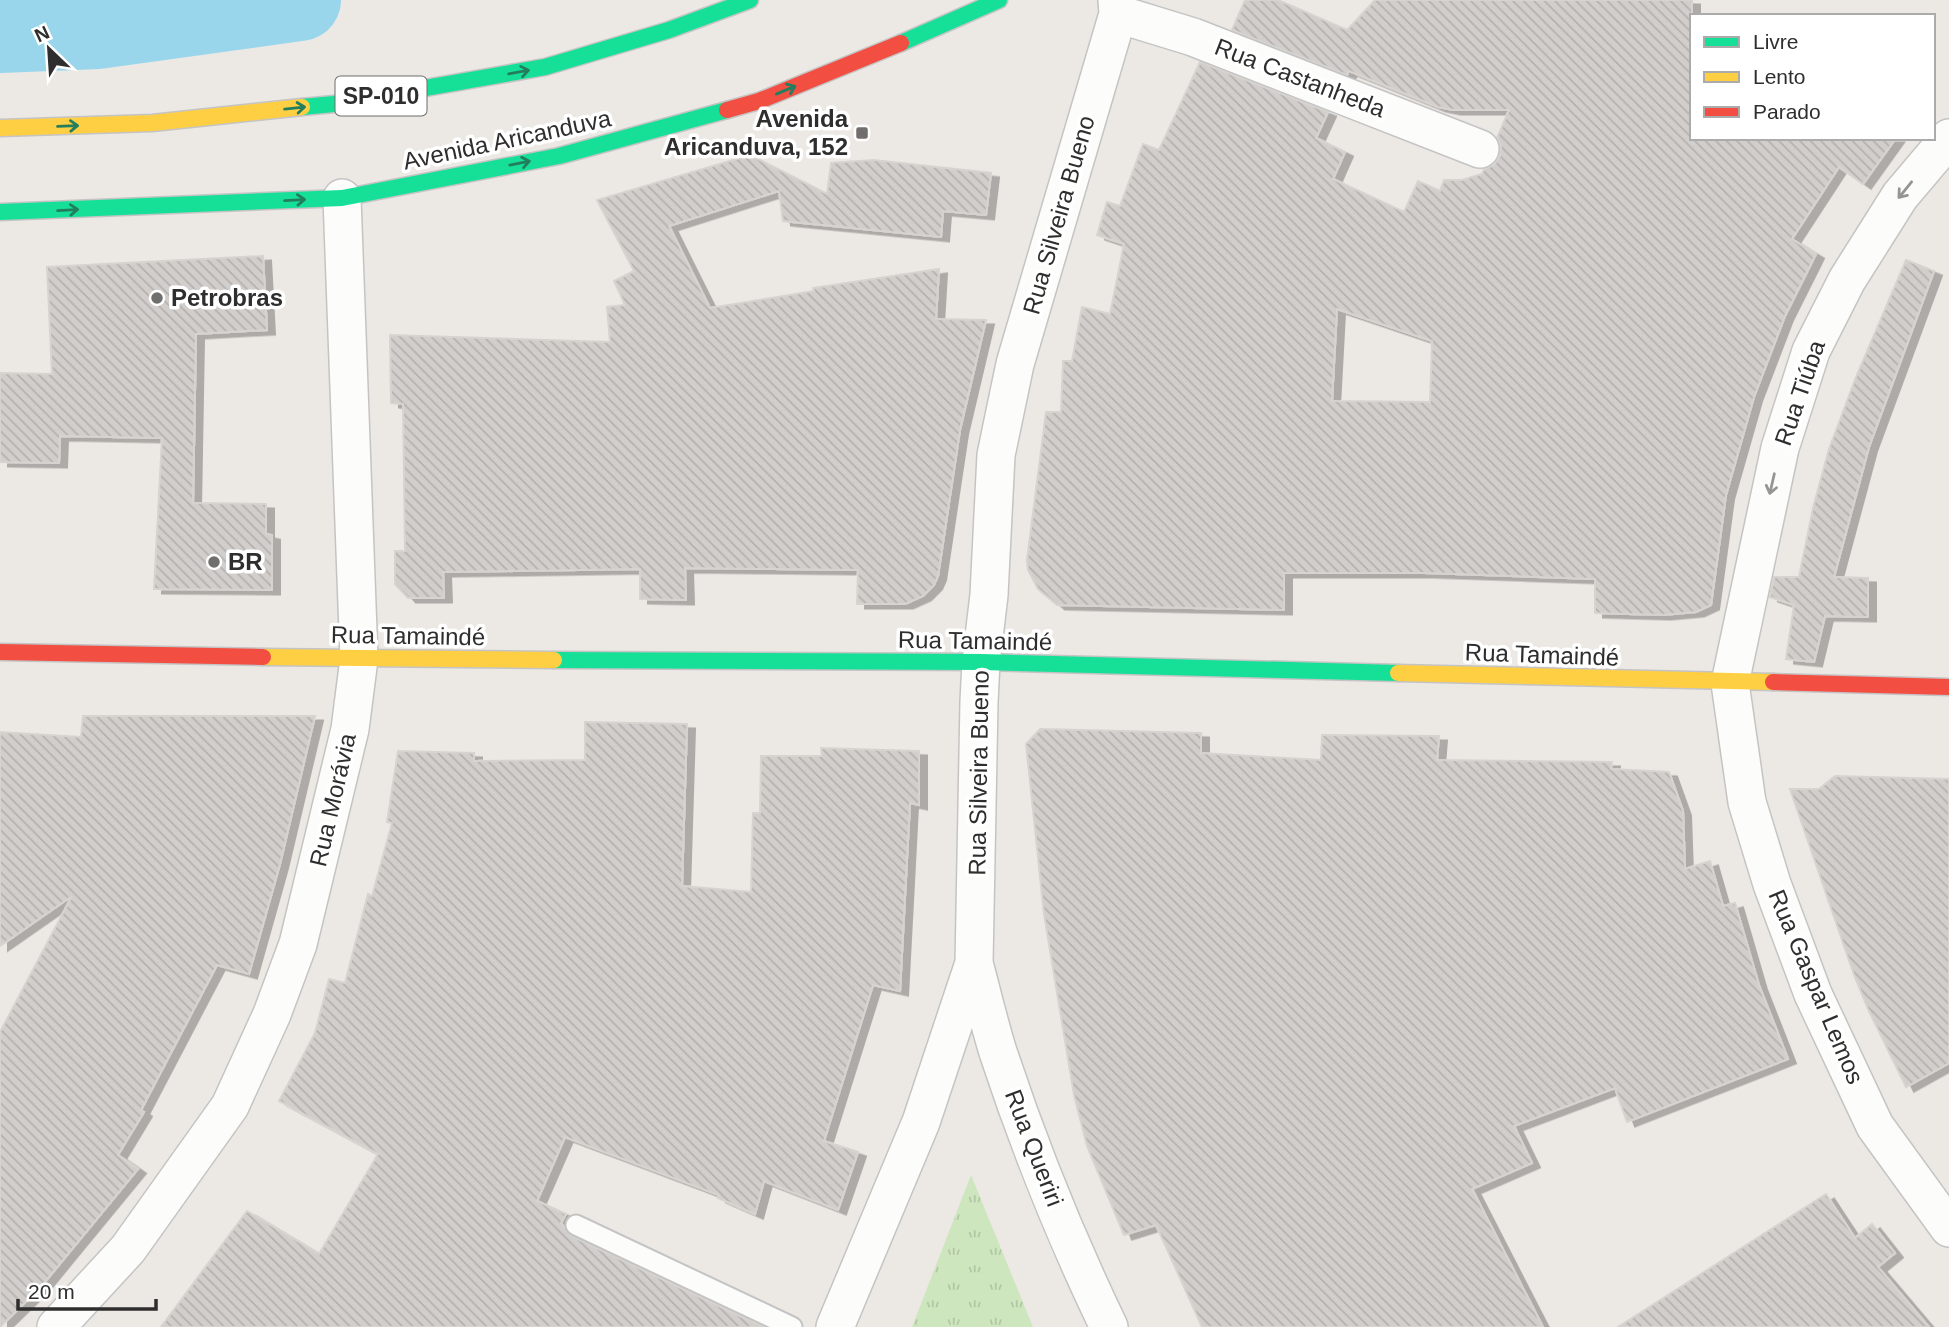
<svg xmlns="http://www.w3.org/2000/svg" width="1949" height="1327" font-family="Helvetica,sans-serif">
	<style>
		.grass { fill: url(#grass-tufts) }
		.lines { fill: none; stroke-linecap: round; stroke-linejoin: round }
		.river { stroke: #99d6ec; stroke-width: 82 }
		.building { fill: url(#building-back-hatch); stroke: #d7d4d0; stroke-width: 2; fill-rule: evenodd; filter: url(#shadow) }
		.lane-casing { stroke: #c5c4c5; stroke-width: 23 }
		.street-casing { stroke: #c5c4c5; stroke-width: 40 }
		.fast-casing { stroke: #c5c4c5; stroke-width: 19 }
		.slow-casing { stroke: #c5c4c5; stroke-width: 19 }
		.jam-casing { stroke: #c5c4c5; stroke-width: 19 }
		.lane { stroke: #fcfcfb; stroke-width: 19 }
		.street { stroke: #fcfcfb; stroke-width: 37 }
		.fast { stroke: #16e098; stroke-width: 16 }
		.slow { stroke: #ffcf43; stroke-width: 16 }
		.jam { stroke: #f24e42; stroke-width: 16 }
		.oneway { stroke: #237e5e }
		.oneway2 { stroke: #959594 }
		.poi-dot { fill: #706f6e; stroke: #fff; stroke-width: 2.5 }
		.labels { text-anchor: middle; stroke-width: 7; stroke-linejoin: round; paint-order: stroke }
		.shield { fill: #fff; stroke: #6d6d6d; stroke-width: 2 }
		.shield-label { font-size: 23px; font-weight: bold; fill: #2e2e2e }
		.street-label { font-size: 24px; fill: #2e2e2e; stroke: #fff }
		.poi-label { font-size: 24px; font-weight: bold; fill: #2e2e2e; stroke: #fff; text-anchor: start }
	</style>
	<defs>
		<pattern id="grass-tufts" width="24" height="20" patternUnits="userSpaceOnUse" patternTransform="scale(1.75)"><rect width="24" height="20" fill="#cee6be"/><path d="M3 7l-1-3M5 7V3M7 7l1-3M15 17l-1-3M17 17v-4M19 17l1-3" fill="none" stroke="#b1c6a4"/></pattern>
		<pattern id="building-back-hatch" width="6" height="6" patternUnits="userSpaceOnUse" patternTransform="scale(1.75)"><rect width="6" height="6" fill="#d1cecb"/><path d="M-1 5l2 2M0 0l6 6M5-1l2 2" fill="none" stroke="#b4b1af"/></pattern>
		<filter id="shadow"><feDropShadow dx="8" dy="4.5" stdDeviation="0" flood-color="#0004"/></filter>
	</defs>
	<rect width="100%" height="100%" fill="#ece8e4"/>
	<!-- grass -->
	<path class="grass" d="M 971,1175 L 1033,1327 L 912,1327 Z"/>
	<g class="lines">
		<!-- river -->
		<path class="river" d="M 0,32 L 98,28 L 300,0"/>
	</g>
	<!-- building -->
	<path class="building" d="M 1245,0 L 1278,0 L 1347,30 L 1375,0 L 1692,0 L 1692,138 L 1896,138 L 1863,184 L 1839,167 L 1792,239 L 1816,254 L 1785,316 L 1754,397 L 1726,495 L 1711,605 L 1696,612 L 1663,615 L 1595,613 L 1595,579 L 1425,573 L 1284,573 L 1284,610 L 1057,605 L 1038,589 L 1028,570 L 1027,560 L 1046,412 L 1061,412 L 1063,361 L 1072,361 L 1082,307 L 1110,314 L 1124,244 L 1097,235 L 1107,202 L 1120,206 L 1143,144 L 1159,150 L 1200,62 L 1328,112 L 1316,138 L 1345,152 L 1333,179 L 1404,212 L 1418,181 L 1440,191 L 1444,180 L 1462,180 L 1482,174 L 1484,169 L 1494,165 L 1500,156 L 1501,147 L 1497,138 L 1509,110 L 1453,110 L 1438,107 L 1349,71 L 1347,75 L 1232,30 ZM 1337,309 L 1432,341 L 1430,402 L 1332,401 Z
		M 750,155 L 827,194 L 831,163 L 874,160 L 991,173 L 986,215 L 943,211 L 941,237 L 783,221 L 779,191 L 669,226 L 710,308 L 814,291 L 813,288 L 939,269 L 936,319 L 986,320 L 960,430 L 938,576 L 934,585 L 923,596 L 905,604 L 857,604 L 858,570 L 685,568 L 686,600 L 640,599 L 640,569 L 443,572 L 444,598 L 408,598 L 395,584 L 395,551 L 405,551 L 403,404 L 391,403 L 390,335 L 610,342 L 607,307 L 625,305 L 614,281 L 634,271 L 597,200 Z
		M 263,256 L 267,330 L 196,334 L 193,503 L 266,504 L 266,534 L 272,535 L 272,590 L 154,589 L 162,438 L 60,436 L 59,463 L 0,462 L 0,373 L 52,374 L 47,267 Z
		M 1906,260 L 1934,271 L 1869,447 L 1834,577 L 1868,578 L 1868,617 L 1825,616 L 1814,662 L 1786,659 L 1794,605 L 1770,597 L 1774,577 L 1799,577 L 1813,508 L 1829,449 L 1856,377 Z
		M 83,716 L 315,716 L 280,864 L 249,974 L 217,965 L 141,1110 L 144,1112 L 118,1155 L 138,1169 L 40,1288 L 0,1327 L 0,1032 L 72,896 L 0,946 L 0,732 L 81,737 Z
		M 585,722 L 687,724 L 682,886 L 751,892 L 753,813 L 760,813 L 761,756 L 822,756 L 821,748 L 919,751 L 919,805 L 910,803 L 900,991 L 873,985 L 824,1141 L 858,1152 L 838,1210 L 764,1181 L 755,1214 L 718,1198 L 719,1195 L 565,1137 L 537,1201 L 566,1214 L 561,1223 L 571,1236 L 763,1327 L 161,1327 L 247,1211 L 319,1254 L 378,1154 L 279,1101 L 315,1033 L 329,979 L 345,983 L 368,894 L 372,896 L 392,823 L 387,822 L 398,751 L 474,753 L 474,761 L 585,760 Z
		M 1040,729 L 1201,733 L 1201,753 L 1321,760 L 1322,735 L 1439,736 L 1437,760 L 1612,762 L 1611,769 L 1669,772 L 1683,811 L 1685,869 L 1710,861 L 1723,906 L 1735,903 L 1759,985 L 1788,1059 L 1627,1122 L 1615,1088 L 1514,1126 L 1532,1163 L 1472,1189 L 1543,1327 L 1202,1327 L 1156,1225 L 1124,1235 L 1087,1146 L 1074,1095 L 1044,914 L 1026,744 Z
		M 1835,776 L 1949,779 L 1949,1063 L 1906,1087 L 1868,1009 L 1854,975 L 1790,789 L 1819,789 Z
		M 1826,1194 L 1855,1238 L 1872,1224 L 1895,1253 L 1878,1267 L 1929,1327 L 1618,1327 Z"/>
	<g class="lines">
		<!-- lane casing -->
		<g class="lane-casing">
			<path id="lane" d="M 576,1225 L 792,1327"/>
		</g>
		<!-- street casing -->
		<g class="street-casing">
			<path id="street" d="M 1118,14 L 1193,37 L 1480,149
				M 1949,138 L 1900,196 L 1847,280 L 1811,351 L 1780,448 L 1730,683 L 1747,802 L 1772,884 L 1813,994 L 1875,1126 L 1949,1228
				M 974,963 C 982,993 989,1023 998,1052 C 1029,1146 1066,1238 1109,1327
				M 56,1327 L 128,1249 L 230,1106 L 272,1014 L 298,944 L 350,729 L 359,659 L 342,198
				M 835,1327 L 921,1122 L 974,963 L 979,702 L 981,662 L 989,595 L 996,455 L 1015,364 L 1118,14 L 1117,0"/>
		</g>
		<!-- fast casing -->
		<g class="fast-casing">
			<path id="fast" d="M 901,43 L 999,0
				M 302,107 L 334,104 L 545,67 L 669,30 L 750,0
				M 0,212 L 342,198 L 559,156 L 727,110
				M 554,660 L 981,662 L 1398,673"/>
		</g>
		<!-- slow casing -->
		<g class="slow-casing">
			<path id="slow" d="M 0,128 L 152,123 L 302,107
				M 263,657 L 554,660
				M 1398,673 L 1773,682"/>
		</g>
		<!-- jam casing -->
		<g class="jam-casing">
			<path id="jam" d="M 727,110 L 759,101 L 901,43
				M 0,652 L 263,657
				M 1773,682 L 1949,687"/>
		</g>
		<!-- lane -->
		<use href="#lane" class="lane"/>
		<!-- street -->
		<use href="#street" class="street"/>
		<!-- fast -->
		<use href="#fast" class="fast"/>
		<!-- slow -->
		<use href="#slow" class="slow"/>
		<!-- jam -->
		<use href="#jam" class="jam"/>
	</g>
	<!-- one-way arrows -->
	<defs><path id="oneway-shaft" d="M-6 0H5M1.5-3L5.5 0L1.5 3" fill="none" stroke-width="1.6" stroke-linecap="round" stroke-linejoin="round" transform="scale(1.75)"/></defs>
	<g class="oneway">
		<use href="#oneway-shaft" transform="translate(519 72) rotate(-10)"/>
		<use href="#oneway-shaft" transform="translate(786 90) rotate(-23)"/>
		<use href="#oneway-shaft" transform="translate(295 108) rotate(-6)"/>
		<use href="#oneway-shaft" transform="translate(68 126) rotate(-2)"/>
		<use href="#oneway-shaft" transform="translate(520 163) rotate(-11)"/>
		<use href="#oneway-shaft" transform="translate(295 200) rotate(-3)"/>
		<use href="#oneway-shaft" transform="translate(68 210) rotate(-3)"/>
	</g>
	<g class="oneway2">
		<use href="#oneway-shaft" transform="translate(1905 190) rotate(129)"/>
		<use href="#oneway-shaft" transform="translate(1772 484) rotate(103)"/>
	</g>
	<!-- markers -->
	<g class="poi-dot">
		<rect x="855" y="126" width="14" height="14" rx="3.5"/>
		<circle cx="157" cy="298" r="7"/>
		<circle cx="214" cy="562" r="7"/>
	</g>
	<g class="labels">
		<!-- shield labels -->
		<rect class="shield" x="335.5" y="76.5" width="91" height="39" rx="5"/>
		<g class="shield-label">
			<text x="381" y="104">SP-010</text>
		</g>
		<!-- street labels -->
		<g class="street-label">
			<text transform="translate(1300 78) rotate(21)" y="8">Rua Castanheda</text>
			<text transform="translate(507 140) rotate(-12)" y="8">Avenida Aricanduva</text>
			<text transform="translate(1059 215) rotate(-74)" y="8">Rua Silveira Bueno</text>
			<text transform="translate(1800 393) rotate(-71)" y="8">Rua Tiúba</text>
			<text transform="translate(408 636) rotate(1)" y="8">Rua Tamaindé</text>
			<text transform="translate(975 641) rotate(1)" y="8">Rua Tamaindé</text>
			<text transform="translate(1542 655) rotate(2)" y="8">Rua Tamaindé</text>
			<text transform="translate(979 773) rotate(-89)" y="8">Rua Silveira Bueno</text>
			<text transform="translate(333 800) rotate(-77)" y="8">Rua Morávia</text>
			<text transform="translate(1816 987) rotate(67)" y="8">Rua Gaspar Lemos</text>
			<text transform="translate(1034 1148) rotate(69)" y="8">Rua Queriri</text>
		</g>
		<!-- poi labels -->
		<g class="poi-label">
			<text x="848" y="127" text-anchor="end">Avenida<tspan x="848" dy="28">Aricanduva, 152</tspan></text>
			<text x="171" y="306">Petrobras</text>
			<text x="228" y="570">BR</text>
		</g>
	</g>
	<!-- legend -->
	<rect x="1690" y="14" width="245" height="126" fill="#ffffff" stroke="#ababab" stroke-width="2"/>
	<rect x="1704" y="37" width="35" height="10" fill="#16e098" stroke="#ababab" stroke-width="2"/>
	<text x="1753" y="49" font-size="21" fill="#2e2e2e">Livre</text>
	<rect x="1704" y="72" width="35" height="10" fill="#ffcf43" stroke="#ababab" stroke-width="2"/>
	<text x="1753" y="84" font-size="21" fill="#2e2e2e">Lento</text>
	<rect x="1704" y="107" width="35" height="10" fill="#f24e42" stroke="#ababab" stroke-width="2"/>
	<text x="1753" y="119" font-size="21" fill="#2e2e2e">Parado</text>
	<!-- north arrow -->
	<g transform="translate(49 49) rotate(335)" stroke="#ffffff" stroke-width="5" paint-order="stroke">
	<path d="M0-5L12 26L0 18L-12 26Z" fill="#2e2e2e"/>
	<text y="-10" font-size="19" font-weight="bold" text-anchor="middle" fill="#2e2e2e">N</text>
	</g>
	<!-- scale -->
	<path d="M18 1299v10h138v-10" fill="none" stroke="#2e2e2e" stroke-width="3.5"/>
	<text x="28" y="1299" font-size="21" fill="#2e2e2e" stroke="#ffffff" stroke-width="5" paint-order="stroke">20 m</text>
</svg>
